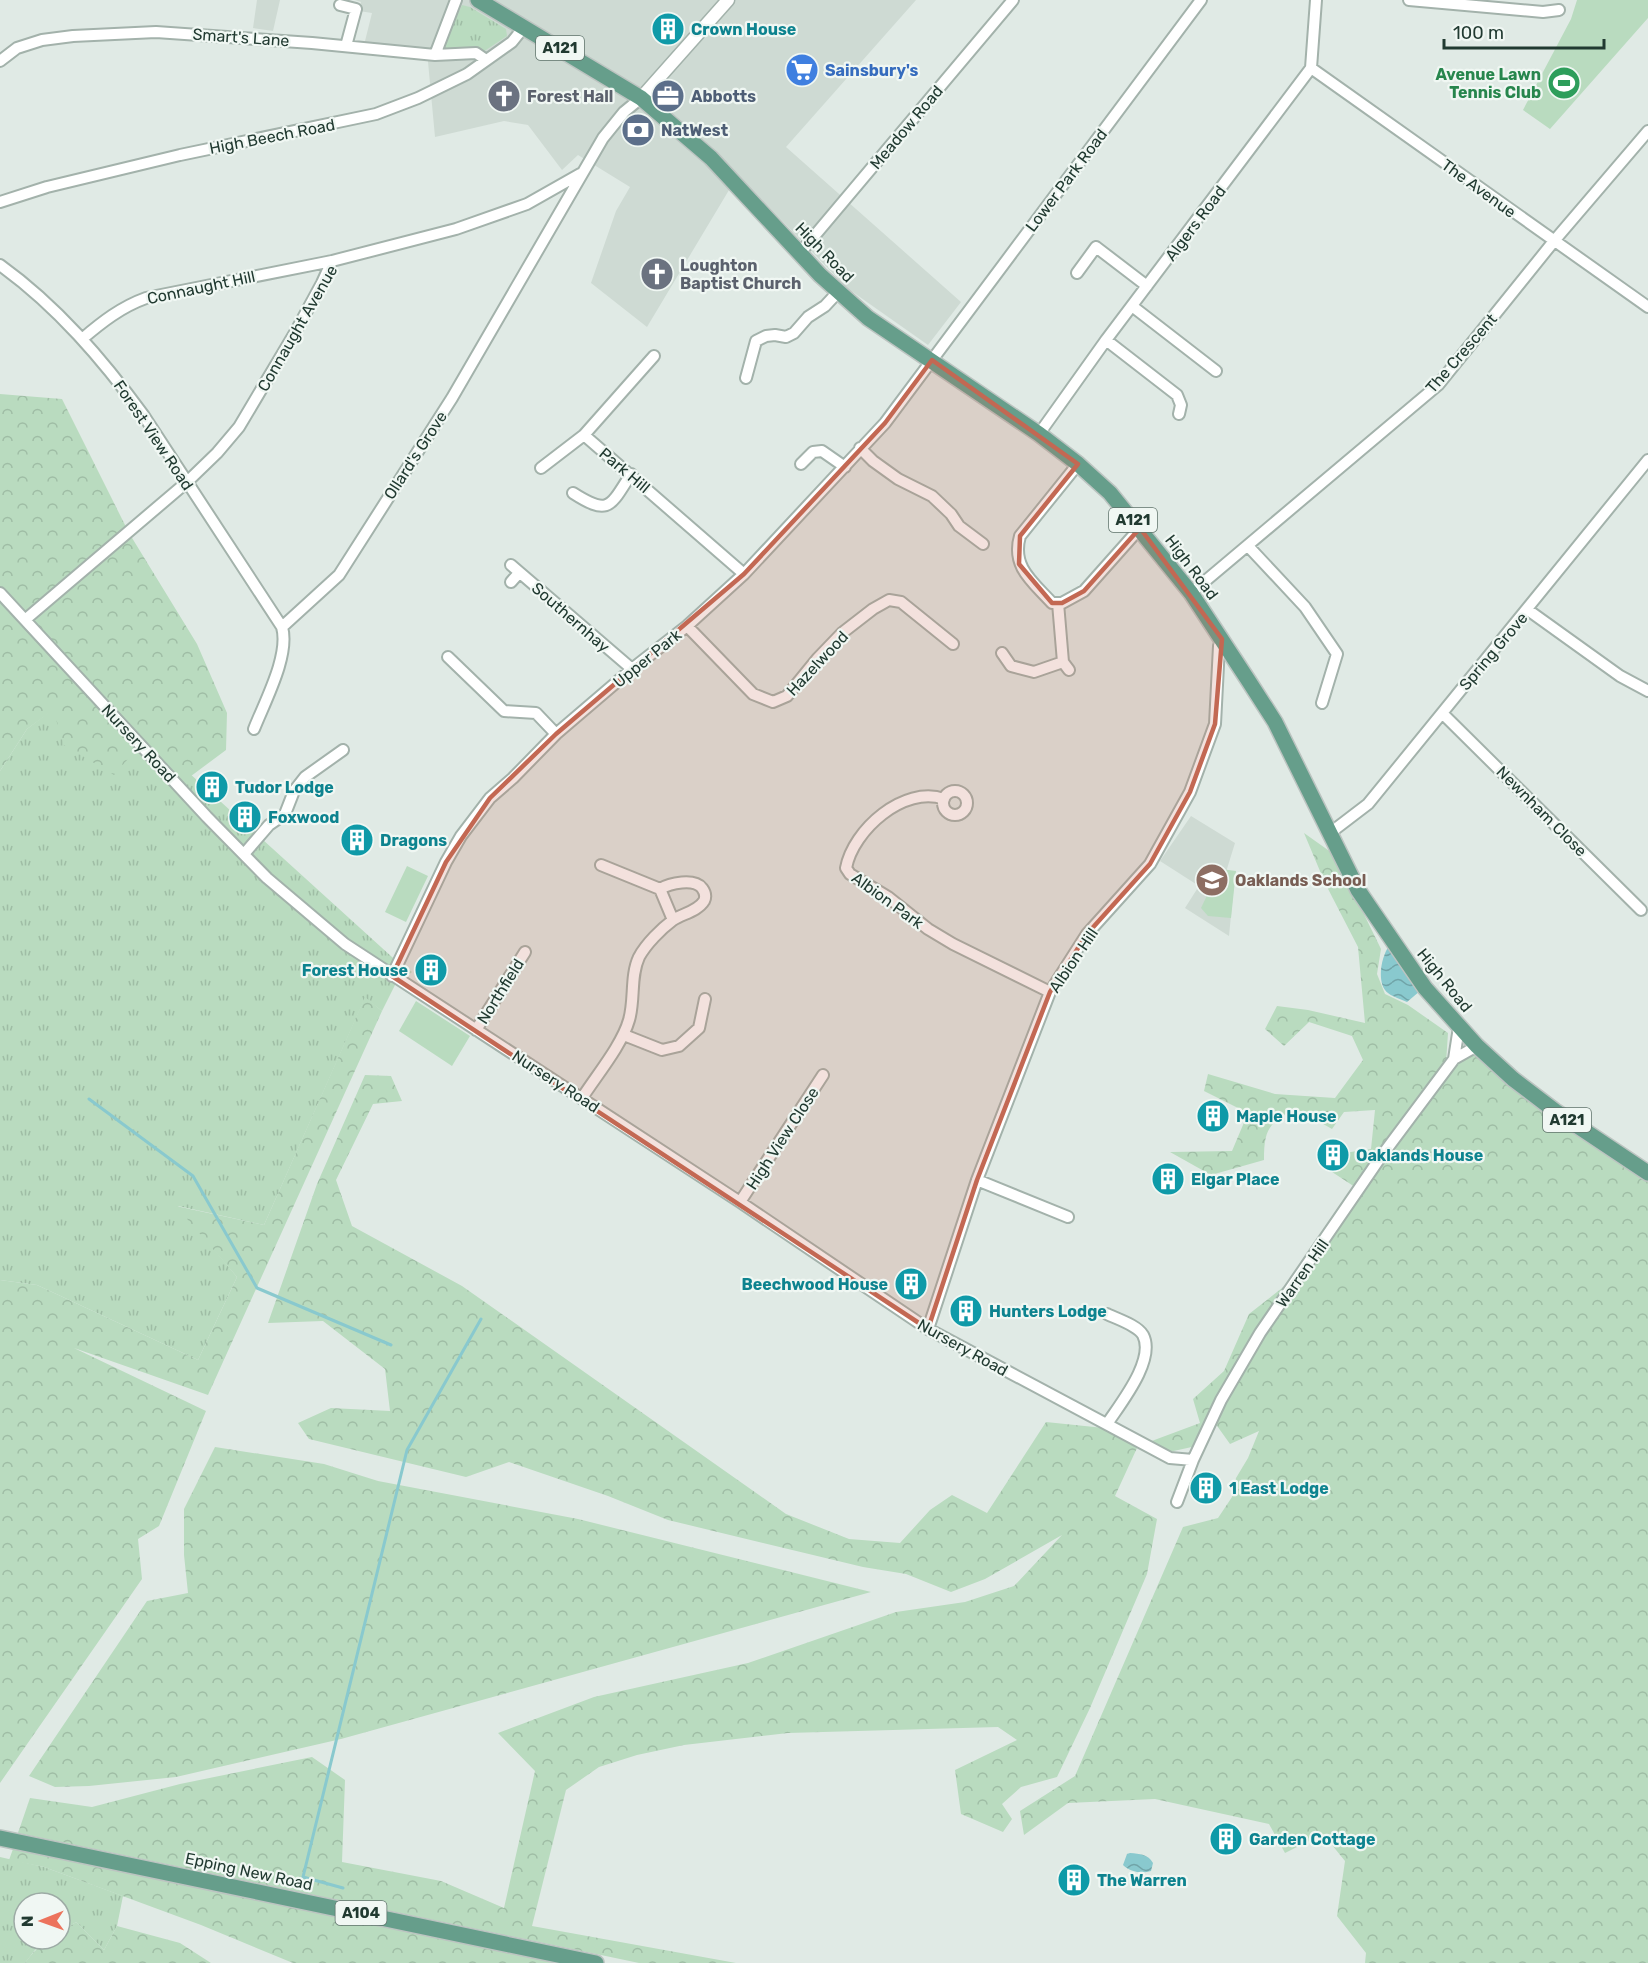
<svg xmlns="http://www.w3.org/2000/svg" width="1648" height="1963" font-family="Rubik,sans-serif">
	<style>
		.built { fill: #cedad3 }
		.grass { fill: url(#grass-tufts) }
		.forest { fill: url(#forest-crowns) }
		.pitch { fill: #b9dbbf }
		.water { fill: url(#water-waves) }
		.lines { fill: none; stroke-linecap: round; stroke-linejoin: round }
		.stream { stroke: #89c9ce; stroke-width: 3 }
		.minor-casing { stroke: #a3b2ab; stroke-width: 14 }
		.tertiary-casing { stroke: #a3b2ab; stroke-width: 15 }
		.primary-casing { stroke: #bcc4c1; stroke-width: 18 }
		.minor { stroke: #fff; stroke-width: 10 }
		.tertiary { stroke: #fff; stroke-width: 12 }
		.primary { stroke: #669e8b; stroke-width: 15 }
		.marked { fill: #c36853; fill-opacity: 0.2; stroke: #c36853; stroke-width: 4.5; stroke-linejoin: round }
		.labels { text-anchor: middle; stroke-width: 4.5; stroke-linejoin: round; paint-order: stroke }
		.shield { fill: #f0f7f3; stroke: #5f736b; stroke-width: 1.5 }
		.shield-label { font-size: 15px; font-weight: bold; fill: #213a31 }
		.culture-label { font-size: 16px; font-weight: bold; fill: #0d838f; stroke: #f0f7f3; text-anchor: start }
		.street-label { font-size: 16px; fill: #213a31; stroke: #f0f7f3 }
		.shop-label { font-size: 16px; font-weight: bold; fill: #366cbe; stroke: #f0f7f3; text-anchor: start }
		.leisure-label { font-size: 16px; font-weight: bold; fill: #27864d; stroke: #f0f7f3; text-anchor: end }
		.worship-label { font-size: 16px; font-weight: bold; fill: #5b616d; stroke: #f0f7f3; text-anchor: start }
		.service-label { font-size: 16px; font-weight: bold; fill: #4e5e75; stroke: #f0f7f3; text-anchor: start }
		.education-label { font-size: 16px; font-weight: bold; fill: #785e54; stroke: #f0f7f3; text-anchor: start }
	</style>
	<defs>
		<pattern id="grass-tufts" width="24" height="20" patternUnits="userSpaceOnUse" patternTransform="scale(1.5)"><rect width="24" height="20" fill="#b9dbbf"/><path d="M3 7l-1-3M5 7V3M7 7l1-3M15 17l-1-3M17 17v-4M19 17l1-3" fill="none" stroke="#9fbda5"/></pattern>
		<pattern id="forest-crowns" width="20" height="18" patternUnits="userSpaceOnUse" patternTransform="scale(1.5)"><rect width="20" height="18" fill="#b9dbbf"/><path d="M2 6a3 3 0 1 1 6 0M12 15a3 3 0 1 1 6 0" fill="none" stroke="#9fbda5"/></pattern>
		<pattern id="water-waves" width="16" height="10" patternUnits="userSpaceOnUse" patternTransform="scale(1.5)"><rect width="16" height="10" fill="#89c9ce"/><path d="M0 5q4-4 8 0t8 0" fill="none" stroke="#70a4a8"/></pattern>
	</defs>
	<rect width="100%" height="100%" fill="#e0eae5"/>
	<!-- built -->
	<path class="built" d="M 257,0 L 280,0 L 273,31 L 253,28 Z
		M 355,0 L 916,0 L 786,147 L 961,302 L 928,345 L 847,288 L 738,175 L 647,327 L 591,283 L 616,211 L 630,187 L 578,155 L 562,170 L 528,125 L 504,121 L 435,137 L 427,51 L 364,45 L 372,13 L 359,11 L 361,2 Z
		M 1191,816 L 1235,843 L 1226,872 L 1235,874 L 1229,936 L 1185,908 L 1199,886 L 1160,861 Z"/>
	<!-- grass -->
	<path class="grass" d="M 462,5 L 470,7 L 506,29 L 507,36 L 483,52 L 450,51 L 443,47 Z
		M 53,709 L 140,745 L 188,772 L 392,957 L 412,972 L 395,985 L 382,1011 L 365,998 L 264,1225 L 178,1206 L 237,1277 L 198,1360 L 37,1285 L 0,1280 L 0,771 L 27,729 Z
		M 0,1857 L 44,1867 L 123,1896 L 117,1926 L 104,1950 L 76,1922 L 60,1933 L 60,1903 L 24,1903 L 24,1939 L 51,1939 L 35,1950 L 25,1963 L 0,1963 Z"/>
	<!-- forest -->
	<path class="forest" d="M 0,394 L 62,399 L 129,533 L 197,644 L 227,713 L 226,750 L 183,782 L 140,745 L 114,775 L 64,745 L 53,710 L 27,729 L 0,771 Z
		M 1304,833 L 1335,855 L 1381,949 L 1377,974 L 1385,994 L 1408,1005 L 1448,1033 L 1446,1063 L 1472,1054 L 1478,1055 L 1648,1180 L 1648,1963 L 1365,1963 L 1366,1953 L 1337,1916 L 1345,1861 L 1323,1834 L 1285,1853 L 1269,1824 L 1155,1799 L 1068,1803 L 1024,1835 L 1020,1811 L 1075,1776 L 1183,1527 L 1218,1518 L 1232,1497 L 1236,1478 L 1248,1458 L 1259,1431 L 1230,1444 L 1215,1423 L 1201,1445 L 1169,1452 L 1149,1442 L 1200,1423 L 1193,1399 L 1224,1371 L 1249,1314 L 1319,1259 L 1358,1189 L 1329,1170 L 1337,1154 L 1371,1149 L 1375,1110 L 1344,1112 L 1332,1129 L 1295,1108 C 1269,1124 1264,1128 1264,1160 L 1211,1175 L 1170,1152 L 1232,1151 L 1248,1113 L 1204,1091 L 1208,1074 L 1275,1094 L 1335,1098 L 1363,1060 L 1352,1036 L 1309,1022 L 1284,1046 L 1265,1029 L 1277,1006 L 1308,1010 L 1365,1023 L 1358,947 L 1325,883 Z
		M 365,997 L 382,1011 L 208,1395 L 74,1348 L 206,1411 L 159,1526 L 138,1539 L 142,1579 L 0,1783 L 0,1280 L 37,1285 L 198,1360 L 237,1277 L 176,1206 L 264,1225 Z
		M 365,1075 L 391,1076 L 402,1101 L 373,1104 L 336,1180 L 352,1226 L 462,1286 L 786,1514 L 849,1539 L 900,1543 L 930,1510 L 952,1495 L 987,1513 L 1046,1422 L 1104,1428 L 1137,1448 L 1115,1496 L 1157,1519 L 1147,1574 L 1090,1708 L 1057,1777 L 1021,1787 L 1002,1804 L 1012,1819 L 1003,1832 L 961,1814 L 955,1770 L 1017,1740 L 998,1727 L 788,1733 L 684,1745 L 637,1755 L 599,1767 L 566,1790 L 532,1926 L 736,1963 L 639,1963 L 18,1833 L 30,1798 L 92,1807 L 180,1784 L 312,1757 L 345,1780 L 342,1862 L 441,1881 L 504,1908 L 535,1771 L 498,1733 L 594,1697 L 748,1663 L 896,1612 L 965,1602 L 1014,1586 L 1062,1535 L 985,1579 L 951,1592 L 906,1574 L 863,1567 L 668,1520 L 608,1496 L 509,1462 L 466,1477 L 309,1439 L 298,1423 L 331,1408 L 390,1411 L 385,1369 L 323,1321 L 268,1323 L 317,1184 Z
		M 215,1447 L 324,1464 L 378,1481 L 578,1519 L 871,1592 L 341,1739 L 176,1777 L 89,1786 L 55,1787 L 29,1776 L 147,1601 L 188,1593 L 184,1555 L 184,1509 Z
		M 13,1849 L 289,1904 L 557,1963 L 293,1963 L 201,1925 L 44,1867 L 9,1860 Z
		M 76,1922 L 104,1950 L 117,1926 L 180,1943 L 211,1963 L 25,1963 C 34,1951 44,1939 60,1939 L 60,1933 Z"/>
	<!-- pitch -->
	<path class="pitch" d="M 1577,0 L 1648,0 L 1648,18 L 1550,129 L 1523,110 L 1571,19 Z
		M 407,866 L 428,876 L 406,922 L 385,912 Z
		M 1213,868 L 1236,871 L 1231,918 L 1208,916 L 1201,908 L 1211,887 Z
		M 416,1001 L 470,1036 L 452,1066 L 399,1031 Z"/>
	<!-- water -->
	<path class="water" d="M 1389,946 L 1420,991 L 1407,1002 C 1401,999 1393,997 1388,993 C 1376,984 1381,957 1389,946 Z
		M 1130,1853 C 1140,1854 1148,1854 1153,1863 L 1151,1871 C 1142,1874 1130,1872 1123,1865 L 1127,1854 Z"/>
	<g class="lines">
		<!-- stream -->
		<path class="stream" d="M 89,1099 L 193,1176 L 257,1288 L 391,1345
			M 343,1888 L 303,1877 L 407,1450 L 481,1319"/>
		<!-- minor casing -->
		<g class="minor-casing">
			<path id="minor" d="M 1409,0 L 1543,12 L 1559,10
				M 340,5 L 356,9 L 346,46
				M 435,55 L 456,0
				M 0,61 L 17,48 L 42,40 L 73,36 L 156,32 L 312,43 L 435,55 L 476,53 L 486,60
				M 1311,68 L 1648,307
				M 0,202 L 47,187 L 180,155 L 376,114 L 418,98 L 467,74 L 512,42 L 524,27
				M 800,253 L 1013,0
				M 0,265 C 57,306 103,360 144,416 L 282,627 C 290,655 265,701 254,729
				M 1077,273 L 1096,247 L 1147,286
				M 1132,306 L 1216,371
				M 82,339 C 102,322 121,307 146,298 L 332,261 L 456,229 L 527,204 L 580,174
				M 1106,340 L 1177,395 L 1181,405 L 1179,414
				M 654,356 L 584,435 L 744,574
				M 746,378 L 756,341 L 766,336 L 775,335 L 786,337 L 794,333 L 808,317 L 825,306 L 838,292
				M 1039,434 L 1106,340 L 1311,68 L 1316,0
				M 860,448 L 873,461 L 898,479 L 932,496 L 951,514 L 959,526 L 983,544
				M 801,464 L 813,452 L 822,451 L 845,467
				M 1078,464 L 1020,536 C 1011,567 1033,582 1052,603 L 1062,603 L 1084,591 L 1140,528
				M 541,468 L 584,435
				M 573,493 C 609,516 610,507 631,474
				M 1248,546 L 1305,607 L 1337,654 L 1322,703
				M 511,565 L 632,669
				M 511,582 L 519,573
				M 0,593 L 207,817 L 267,878 L 345,944 L 740,1202 L 928,1329 L 1170,1458 L 1193,1460
				M 1191,593 L 1438,385 L 1554,241 L 1648,131
				M 1058,603 L 1063,662 L 1069,670
				M 1528,610 L 1620,676 L 1648,691
				M 26,619 L 187,482 L 217,453 L 239,427 L 296,331 L 322,283 L 332,261
				M 687,626 L 753,694 L 773,702 L 787,696 L 818,658 L 842,633 L 873,609 L 889,600 L 901,602 L 953,644
				M 282,627 L 339,575 L 452,398 L 603,138 L 624,112 L 641,98
				M 1002,653 L 1011,666 L 1034,672 L 1063,662
				M 448,657 L 504,711 L 536,713 L 556,734
				M 1442,713 L 1641,910
				M943 803a12 12 0 1 1 24 0a12 12 0 1 1-24 0Z
				M 944,799 C 904,785 853,830 846,868 L 850,874 L 888,897 L 928,929 L 953,944 L 1050,992
				M 1330,833 L 1368,804 L 1648,460
				M 244,854 L 269,825 L 285,814 L 294,791 L 305,777 L 343,750
				M 660,889 L 673,920
				M 392,976 L 446,862 L 461,836 L 490,798 L 513,778 L 556,734 L 632,669 L 687,626 L 744,574 L 885,423 L 1201,0
				M 476,1030 L 525,952
				M 624,1035 L 662,1050 L 679,1046 L 699,1028 L 705,999
				M 1454,1059 L 1477,1046
				M 582,1098 C 596,1076 622,1045 629,1020 C 635,1000 630,976 639,957 C 646,944 661,929 673,920 C 682,914 698,911 704,901 C 706,897 705,892 702,888 C 694,878 670,883 660,889 L 601,865
				M 977,1180 L 1068,1217
				M 740,1202 L 823,1075
				M 1107,1314 C 1117,1319 1137,1325 1143,1335 C 1156,1360 1120,1404 1107,1424
				M 928,1329 L 977,1180 L 1050,992 L 1087,934 L 1150,864 L 1190,792 L 1215,724 L 1219,646 L 1222,639
				M 1177,1502 L 1193,1460 L 1221,1400 L 1260,1333 L 1380,1158 L 1454,1059 L 1459,1027"/>
		</g>
		<!-- tertiary casing -->
		<g class="tertiary-casing">
			<path id="tertiary" d="M 641,98 L 728,0"/>
		</g>
		<!-- primary casing -->
		<g class="primary-casing">
			<path id="primary" d="M 478,0 L 641,98 L 711,158 L 820,275 L 868,318 L 1039,434 L 1078,464 L 1110,493 L 1191,593 L 1248,680 L 1275,722 L 1358,890 L 1425,988 L 1477,1046 L 1513,1079 L 1555,1111 L 1648,1173
				M 0,1838 L 596,1963"/>
		</g>
		<!-- minor -->
		<use href="#minor" class="minor"/>
		<!-- tertiary -->
		<use href="#tertiary" class="tertiary"/>
		<!-- primary -->
		<use href="#primary" class="primary"/>
	</g>
	<!-- marked area -->
	<path class="marked" d="M 932,360 L 1078,464 L 1020,536 L 1019,564 L 1052,603 L 1062,603 L 1084,591 L 1140,528 L 1222,639 L 1215,724 L 1190,792 L 1150,864 L 1087,934 L 1050,992 L 977,1180 L 928,1329 L 392,976 L 446,862 L 490,798 L 556,734 L 744,574 L 885,423 Z"/>
	<!-- icons -->
	<defs>
		<g id="building-disc" transform="scale(1.725)"><circle r="9.5" fill="#0f9aa8" stroke="#f0f7f3"/><path d="M-4-6H4V6H1V3H-1V6H-4ZM-2.5-4.3h1.7v1.8h-1.7ZM.8-4.3h1.7v1.8H.8ZM-2.5-1h1.7V.8h-1.7ZM.8-1h1.7V.8H.8Z" fill="#fff"/></g>
		<g id="supermarket-disc" transform="scale(1.725)"><circle r="9.5" fill="#3f7fe0" stroke="#f0f7f3"/><path d="M-6-5.5h2.5l.6 2H6L4.5 2H-2.5L-4.4-4H-6ZM-1.5 3.2a1.3 1.3 0 1 0 .1 0ZM3 3.2a1.3 1.3 0 1 0 .1 0Z" fill="#fff"/></g>
		<g id="stadium-disc" transform="scale(1.725)"><circle r="9.5" fill="#2e9e5b" stroke="#f0f7f3"/><path d="M0-5a6.5 5 0 1 0 0 10a6.5 5 0 1 0 0-10ZM-3.5-1.8h7v3.6h-7Z" fill="#fff"/></g>
		<g id="church-disc" transform="scale(1.725)"><circle r="9.5" fill="#6b7280" stroke="#f0f7f3"/><path d="M-1.2-6h2.4v3.5h3.3v2.4h-3.3V6h-2.4V-.1h-3.3v-2.4h3.3Z" fill="#fff"/></g>
		<g id="office-disc" transform="scale(1.725)"><circle r="9.5" fill="#5c6f8a" stroke="#f0f7f3"/><path d="M-6-3h4V-5.5h4V-3h4V5H-6ZM-1-4.5V-3h2v-1.5ZM-6 0V1H6V0Z" fill="#fff"/></g>
		<g id="bank-disc" transform="scale(1.725)"><circle r="9.5" fill="#5c6f8a" stroke="#f0f7f3"/><path d="M-6-4H6V4H-6ZM0-2.3a2.3 2.3 0 1 0 0 4.6a2.3 2.3 0 1 0 0-4.6Z" fill="#fff"/></g>
		<g id="school-disc" transform="scale(1.725)"><circle r="9.5" fill="#8d6e63" stroke="#f0f7f3"/><path d="M0-5L7-2L0 1L-7-2ZM-4 1L0 2.5L4 1V4Q0 6-4 4Z" fill="#fff"/></g>
	</defs>
	<g fill-rule="evenodd">
		<use href="#building-disc" x="668" y="29"/>
		<use href="#supermarket-disc" x="802" y="70"/>
		<use href="#stadium-disc" x="1564" y="83"/>
		<use href="#church-disc" x="504" y="96"/>
		<use href="#office-disc" x="668" y="96"/>
		<use href="#bank-disc" x="638" y="130"/>
		<use href="#church-disc" x="657" y="274"/>
		<use href="#building-disc" x="212" y="787"/>
		<use href="#building-disc" x="245" y="817"/>
		<use href="#building-disc" x="357" y="840"/>
		<use href="#school-disc" x="1212" y="880"/>
		<use href="#building-disc" x="431" y="970"/>
		<use href="#building-disc" x="1213" y="1116"/>
		<use href="#building-disc" x="1333" y="1155"/>
		<use href="#building-disc" x="1168" y="1179"/>
		<use href="#building-disc" x="911" y="1284"/>
		<use href="#building-disc" x="966" y="1311"/>
		<use href="#building-disc" x="1206" y="1488"/>
		<use href="#building-disc" x="1226" y="1839"/>
		<use href="#building-disc" x="1074" y="1880"/>
	</g>
	<g class="labels">
		<!-- shield labels -->
		<g class="shield">
			<rect x="536" y="36" width="48" height="24" rx="4.5"/>
			<rect x="1109" y="508" width="48" height="24" rx="4.5"/>
			<rect x="1543" y="1108" width="48" height="24" rx="4.5"/>
			<rect x="335.5" y="1901" width="51" height="24" rx="4.5"/>
		</g>
		<g class="shield-label">
			<text x="560" y="53">A121</text>
			<text x="1133" y="525">A121</text>
			<text x="1567" y="1125">A121</text>
			<text x="361" y="1918">A104</text>
		</g>
		<!-- culture labels -->
		<g class="culture-label">
			<text x="691" y="35">Crown House</text>
			<text x="235" y="793">Tudor Lodge</text>
			<text x="268" y="823">Foxwood</text>
			<text x="380" y="846">Dragons</text>
			<text x="408" y="976" text-anchor="end">Forest House</text>
			<text x="1236" y="1122">Maple House</text>
			<text x="1356" y="1161">Oaklands House</text>
			<text x="1191" y="1185">Elgar Place</text>
			<text x="888" y="1290" text-anchor="end">Beechwood House</text>
			<text x="989" y="1317">Hunters Lodge</text>
			<text x="1229" y="1494">1 East Lodge</text>
			<text x="1249" y="1845">Garden Cottage</text>
			<text x="1097" y="1886">The Warren</text>
		</g>
		<!-- street labels -->
		<g class="street-label">
			<text transform="translate(241 37) rotate(4)" y="6">Smart's Lane</text>
			<text transform="translate(906 127) rotate(-50)" y="6">Meadow Road</text>
			<text transform="translate(272 136) rotate(-11)" y="6">High Beech Road</text>
			<text transform="translate(1066 180) rotate(-53)" y="6">Lower Park Road</text>
			<text transform="translate(1479 188) rotate(36)" y="6">The Avenue</text>
			<text transform="translate(1195 223) rotate(-53)" y="6">Algers Road</text>
			<text transform="translate(825 252) rotate(46)" y="6">High Road</text>
			<text transform="translate(201 287) rotate(-12)" y="6">Connaught Hill</text>
			<text transform="translate(297 328) rotate(-60)" y="6">Connaught Avenue</text>
			<text transform="translate(1461 353) rotate(-49)" y="6">The Crescent</text>
			<text transform="translate(154 435) rotate(56)" y="6">Forest View Road</text>
			<text transform="translate(415 455) rotate(-57)" y="6">Ollard's Grove</text>
			<text transform="translate(625 470) rotate(40)" y="6">Park Hill</text>
			<text transform="translate(1192 567) rotate(53)" y="6">High Road</text>
			<text transform="translate(571 617) rotate(41)" y="6">Southernhay</text>
			<text transform="translate(1493 651) rotate(-50)" y="6">Spring Grove</text>
			<text transform="translate(647 658) rotate(-39)" y="6">Upper Park</text>
			<text transform="translate(817 663) rotate(-47)" y="6">Hazelwood</text>
			<text transform="translate(139 743) rotate(47)" y="6">Nursery Road</text>
			<text transform="translate(1542 811) rotate(45)" y="6">Newnham Close</text>
			<text transform="translate(888 900) rotate(36)" y="6">Albion Park</text>
			<text transform="translate(1073 960) rotate(-56)" y="6">Albion Hill</text>
			<text transform="translate(1445 980) rotate(51)" y="6">High Road</text>
			<text transform="translate(500 991) rotate(-58)" y="6">Northfield</text>
			<text transform="translate(556 1081) rotate(33)" y="6">Nursery Road</text>
			<text transform="translate(782 1138) rotate(-57)" y="6">High View Close</text>
			<text transform="translate(1302 1273) rotate(-55)" y="6">Warren Hill</text>
			<text transform="translate(963 1347) rotate(29)" y="6">Nursery Road</text>
			<text transform="translate(249 1871) rotate(12)" y="6">Epping New Road</text>
		</g>
		<!-- shop labels -->
		<g class="shop-label">
			<text x="825" y="76">Sainsbury's</text>
		</g>
		<!-- leisure labels -->
		<g class="leisure-label">
			<text x="1541" y="80">Avenue Lawn<tspan x="1541" dy="18">Tennis Club</tspan></text>
		</g>
		<!-- worship labels -->
		<g class="worship-label">
			<text x="527" y="102">Forest Hall</text>
			<text x="680" y="271">Loughton<tspan x="680" dy="18">Baptist Church</tspan></text>
		</g>
		<!-- service labels -->
		<g class="service-label">
			<text x="691" y="102">Abbotts</text>
			<text x="661" y="136">NatWest</text>
		</g>
		<!-- education labels -->
		<g class="education-label">
			<text x="1235" y="886">Oaklands School</text>
		</g>
	</g>
	<!-- north arrow -->
	<g transform="translate(42 1921) rotate(269)"><circle r="28" fill="#f0f7f3" stroke="#9daba5" stroke-width="1.5"/>
	<path d="M0-4.5L10 22L0 15L-10 22Z" fill="#ec735c"/>
	<text y="-9" font-size="16" font-weight="bold" text-anchor="middle" fill="#213a31">N</text>
	</g>
	<!-- scale -->
	<path d="M1444 39v9h160v-9" fill="none" stroke="#213a31" stroke-width="3"/>
	<text x="1453" y="39" font-size="18" fill="#213a31" stroke="#f0f7f3" stroke-width="4.5" paint-order="stroke">100 m</text>
</svg>
